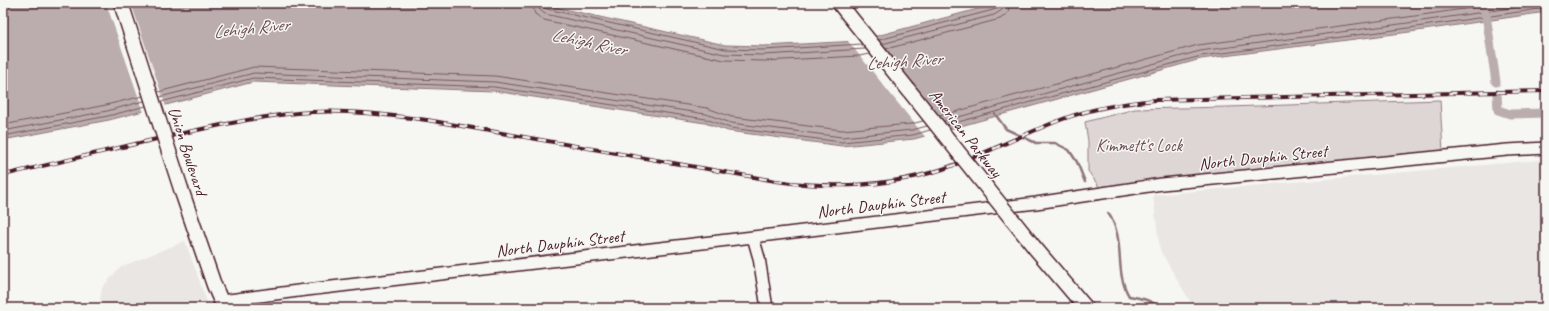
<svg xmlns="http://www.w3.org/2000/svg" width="1549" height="311" font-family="Caveat,sans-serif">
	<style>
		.built { fill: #e9e6e3 }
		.green { fill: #ddd6d5; stroke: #947a80 }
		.water { fill: #bbadae; stroke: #8e747a }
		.pier { fill: #f6f6f2 }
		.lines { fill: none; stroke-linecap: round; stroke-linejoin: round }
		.shore { stroke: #77585f; stroke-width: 1 }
		.stream { stroke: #8e747a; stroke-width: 2.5 }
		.canal { stroke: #bbadae; stroke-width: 9 }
		.tertiary-casing { stroke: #4a1f2b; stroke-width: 14 }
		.primary-casing { stroke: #4a1f2b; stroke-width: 17 }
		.tertiary { stroke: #f6f6f2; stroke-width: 11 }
		.primary { stroke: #f6f6f2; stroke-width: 14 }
		.rail-casing { stroke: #4a1f2b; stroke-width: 4 }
		.rail { stroke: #f6f6f2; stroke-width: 2.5; stroke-dasharray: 8; stroke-linecap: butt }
		.primary-bridge-casing { stroke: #4a1f2b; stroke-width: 17; stroke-linecap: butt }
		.primary-bridge { stroke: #f6f6f2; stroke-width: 14 }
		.labels { text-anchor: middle; stroke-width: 3; stroke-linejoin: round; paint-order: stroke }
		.street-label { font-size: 17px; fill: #4a1f2b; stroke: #f6f6f2 }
		.park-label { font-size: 17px; fill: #6f4d56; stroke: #f6f6f2 }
		.water-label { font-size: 18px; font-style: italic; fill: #6c4a52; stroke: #f6f6f2 }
	</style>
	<rect width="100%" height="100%" fill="#f6f6f2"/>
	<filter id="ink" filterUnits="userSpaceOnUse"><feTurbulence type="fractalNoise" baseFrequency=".025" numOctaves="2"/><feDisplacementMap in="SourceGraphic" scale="8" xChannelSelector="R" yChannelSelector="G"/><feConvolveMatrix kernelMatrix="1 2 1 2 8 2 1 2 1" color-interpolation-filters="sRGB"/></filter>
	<g filter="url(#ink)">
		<!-- built -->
		<path class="built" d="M 1540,160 L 1546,163 L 1546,308 L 1194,308 L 1160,250 L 1153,195 Z
			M 185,241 L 209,308 L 99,308 L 102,288 L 121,267 Z"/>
		<!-- green -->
		<path class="green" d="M 1440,100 L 1443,152 L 1154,180 L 1100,188 L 1088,171 L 1088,141 L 1085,122 L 1135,109 L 1227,107 Z"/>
		<!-- water -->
		<path class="water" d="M 3,3 L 537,3 L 725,45 L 764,46 L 858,41 L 1000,3 L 1546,3 L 1546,12 L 1417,31 L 1201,59 L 914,139 L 842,146 L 728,131 L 705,123 L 494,91 L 253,82 L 109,120 L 3,140 Z"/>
		<!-- pier -->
		<path class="pier" d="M 106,3 L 131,3 L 166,107 L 144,113 Z
			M 874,35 L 939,115 L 951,131 L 926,138 L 847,40 L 858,39 Z"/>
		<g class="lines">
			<!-- shore -->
			<path class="shore" d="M 532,3 L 535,14 L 544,20 L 724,60 L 764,61 L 859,56 L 869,54
				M 538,3 L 540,10 L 545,14 L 724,54 L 764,55 L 865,49
				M 543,3 L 543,7 L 547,9 L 725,49 L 764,50 L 862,44
				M 879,40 L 993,10 L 998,8 L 999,3
				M 882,44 L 994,15 L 1002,10 L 1004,3
				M 886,49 L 1000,19 L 1008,13 L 1010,3
				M 158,92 L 254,67 L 495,76 L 707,108 L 732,117 L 842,130 L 911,124 L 923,121
				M 160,97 L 254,73 L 495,82 L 706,114 L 731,123 L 842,137 L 912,130 L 927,126
				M 161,102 L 253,78 L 494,87 L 706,119 L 730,128 L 842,142 L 913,135 L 930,130
				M 940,116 L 1198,45 L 1415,16 L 1505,3
				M 944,121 L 1200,51 L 1415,22 L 1546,3
				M 3,125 L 106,105 L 143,96
				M 947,125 L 1201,56 L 1416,27 L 1546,8
				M 3,131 L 107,111 L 144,101
				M 3,136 L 108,116 L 146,106"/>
			<!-- stream -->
			<path class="stream" d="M 995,114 L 1006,129 L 1036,143 L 1055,143 L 1069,150 L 1077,162 L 1085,182
				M 1108,213 C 1127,240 1113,270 1129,296 C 1139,298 1153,300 1159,308"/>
			<!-- canal -->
			<path class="canal" d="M 1482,3 L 1486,15 L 1496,82
				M 1497,94 L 1498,110 L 1510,114 L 1546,113"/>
			<!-- tertiary casing -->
			<g class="tertiary-casing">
				<path id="tertiary" d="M 753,237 L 759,258 L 767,308
					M 221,301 L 298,291 L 753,237 L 1036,203 L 1162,184 L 1507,150 L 1546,148"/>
			</g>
			<!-- primary casing -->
			<g class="primary-casing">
				<path id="primary" d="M 182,192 L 214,285 L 224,308
					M 1035,248 L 1086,308"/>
			</g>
			<!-- tertiary -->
			<use href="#tertiary" class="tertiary"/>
			<!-- primary -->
			<use href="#primary" class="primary"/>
			<!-- rail casing -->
			<g class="rail-casing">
				<path id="rail" d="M 3,175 C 71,160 139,142 207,128 C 242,121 276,114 312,112 C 350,110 388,115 427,120 L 776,181 C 833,189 888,187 943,169 C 984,155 1023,134 1063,119 C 1093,108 1124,103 1155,100 L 1546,91"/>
			</g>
			<!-- rail -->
			<use href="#rail" class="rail"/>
			<!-- primary-bridge casing -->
			<g class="primary-bridge-casing">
				<path id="primary-bridge" d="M 121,3 L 182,192
					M 839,3 L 1035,248"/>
			</g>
			<!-- primary-bridge -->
			<use href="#primary-bridge" class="primary-bridge"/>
		</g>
	</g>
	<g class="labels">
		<!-- street labels -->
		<g class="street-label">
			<text transform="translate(966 133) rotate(52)" y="6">American Parkway</text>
			<text transform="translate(188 151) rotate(72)" y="6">Union Boulevard</text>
			<text transform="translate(1263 157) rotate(-6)" y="6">North Dauphin Street</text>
			<text transform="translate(881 204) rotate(-7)" y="6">North Dauphin Street</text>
			<text transform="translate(560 243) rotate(-7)" y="6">North Dauphin Street</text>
		</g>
		<!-- park labels -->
		<g class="park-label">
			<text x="1139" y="151">Kimmett's Lock</text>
		</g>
		<!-- water labels -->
		<g class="water-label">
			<text transform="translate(251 28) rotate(-6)" y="6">Lehigh River</text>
			<text transform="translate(589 42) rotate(12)" y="6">Lehigh River</text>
			<text transform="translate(904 61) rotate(-4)" y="6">Lehigh River</text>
		</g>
	</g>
	<!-- margin -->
	<rect width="1549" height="311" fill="none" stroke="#f6f6f2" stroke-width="16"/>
	<rect x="8" y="8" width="1533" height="295" fill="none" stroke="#4a1f2b" stroke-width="1.5" filter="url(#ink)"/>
</svg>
